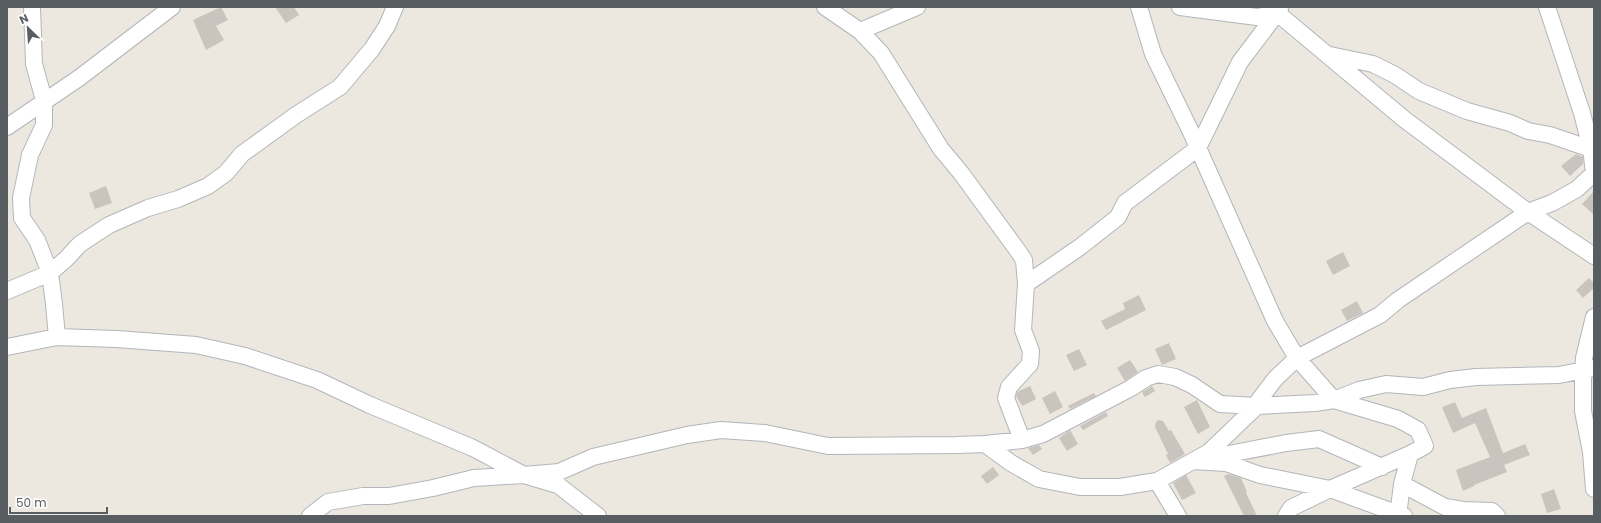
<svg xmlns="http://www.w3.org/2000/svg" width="1601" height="523" font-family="Poppins,sans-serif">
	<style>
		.building { fill: #cac4be }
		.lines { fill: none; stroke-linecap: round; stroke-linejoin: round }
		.minor-casing { stroke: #b2b6bb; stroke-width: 18 }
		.minor { stroke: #fff; stroke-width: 16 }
	</style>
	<rect width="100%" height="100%" fill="#ece7df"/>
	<!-- building -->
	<path class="building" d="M 221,7 L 228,20 L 216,26 L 224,40 L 206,50 L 193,20 Z
		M 275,7 L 294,7 L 299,15 L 286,23 Z
		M 1576,154 L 1583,157 L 1583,164 L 1570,176 L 1561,166 Z
		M 106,186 L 112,203 L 95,209 L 89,193 Z
		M 1594,191 L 1594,215 L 1582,204 Z
		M 1343,252 L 1350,266 L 1333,275 L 1326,261 Z
		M 1589,278 L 1594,283 L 1594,288 L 1583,298 L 1576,290 Z
		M 1139,295 L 1146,310 L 1106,330 L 1101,321 L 1125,309 L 1123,303 Z
		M 1357,301 L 1363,313 L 1347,321 L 1341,310 Z
		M 1169,343 L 1176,359 L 1162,365 L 1155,349 Z
		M 1079,349 L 1087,365 L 1074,371 L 1066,355 Z
		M 1130,360 L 1138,372 L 1125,381 L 1117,368 Z
		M 1030,386 L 1036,399 L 1022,406 L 1016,396 L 1017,392 Z
		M 1152,386 L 1155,391 L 1145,397 L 1142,392 Z
		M 1055,391 L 1063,407 L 1050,414 L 1042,398 Z
		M 1094,393 L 1096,396 L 1070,409 L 1068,406 Z
		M 1197,400 L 1210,427 L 1198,434 L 1184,407 Z
		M 1455,402 L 1462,418 L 1486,408 L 1503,453 L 1525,444 L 1530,455 L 1504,465 L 1507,472 L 1474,485 L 1474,486 L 1463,491 L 1456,470 L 1490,457 L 1475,423 L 1453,433 L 1442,407 Z
		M 1106,412 L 1108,416 L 1083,430 L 1080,426 Z
		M 1158,420 L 1163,421 L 1169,431 L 1171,430 L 1185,454 L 1170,463 L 1166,455 L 1168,454 L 1155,427 L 1156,422 Z
		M 1070,430 L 1078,444 L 1067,451 L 1059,438 Z
		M 1039,445 L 1042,449 L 1033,455 L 1028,448 Z
		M 993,467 L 999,475 L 987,484 L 981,476 Z
		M 1228,474 L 1241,478 L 1247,492 L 1246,493 L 1257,516 L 1244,516 L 1224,476 Z
		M 1186,475 L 1196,493 L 1182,500 L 1173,483 Z
		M 1554,489 L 1561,509 L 1547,513 L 1541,494 Z"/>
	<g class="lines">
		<!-- minor casing -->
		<g class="minor-casing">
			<path id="minor" d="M 32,7 L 34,64 L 44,100 L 44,125 L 30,155 L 21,198 L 22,218 L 37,240 L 50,273 L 54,304 L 57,337
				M 825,7 L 860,31 L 881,53 L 941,149 L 961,173 L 1018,251 L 1024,260 L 1026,284 L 1023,330 L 1031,351 L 1030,364 L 1009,387 L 1006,398 L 1022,440
				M 1139,7 L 1153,54 L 1191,132 L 1275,321 L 1297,358 L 1334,400 L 1398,419 L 1418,430 L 1425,446 L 1410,454 L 1402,484 L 1445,507 L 1463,510 L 1466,516
				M 1180,7 L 1257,17 L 1277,13 L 1280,10
				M 1270,7 L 1404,119 L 1528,212 L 1594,256
				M 1547,7 L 1582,113 L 1591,148 L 1594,173
				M 860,31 L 917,7
				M 1330,55 L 1373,64 L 1395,75 L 1419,91 L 1467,111 L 1510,123 L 1528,131 L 1550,135 L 1594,150
				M 7,127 L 79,78 L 172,7
				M 1026,284 L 1080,247 L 1118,217 L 1125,203 L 1198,148 L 1240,62 L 1277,13
				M 7,291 L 50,273 L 66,259 L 80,244 L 109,225 L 148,208 L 178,199 L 208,186 L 226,173 L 242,154 L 296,115 L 340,87 L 372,49 L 387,26 L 395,7
				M 1594,317 L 1584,358 L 1583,374 L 1583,411 L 1591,452 L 1594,489
				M 7,347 L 57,337 L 117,339 L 196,345 L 245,356 L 317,380 L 370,405 L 473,448 L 524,475 L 558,485 L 598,516
				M 985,444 L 1011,463 L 1039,479 L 1080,487 L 1120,487 L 1157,481 L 1209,452 L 1257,406 L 1259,400 L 1275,379 L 1297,358 L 1380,315 L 1398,300 L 1528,212 L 1552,203 L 1577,189 L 1594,173
				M 1382,467 L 1319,439 L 1286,443 L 1193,461 L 1226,463 L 1260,475 L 1330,489 L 1404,516
				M 1157,481 L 1178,516
				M 1463,510 L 1492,511 L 1497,516
				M 310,516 L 328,502 L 363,496 L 389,496 L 433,488 L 474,478 L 524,475 L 559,472 L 593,457 L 687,435 L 721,430 L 765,433 L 828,446 L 957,445 L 985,444 L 1022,440 L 1043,434 L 1131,388 L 1146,378 L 1158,374 L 1175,377 L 1192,385 L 1220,404 L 1257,406 L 1315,403 L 1334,400 L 1359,390 L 1386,384 L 1423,387 L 1450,380 L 1476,377 L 1559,375 L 1594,368
				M 1286,516 L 1291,508 L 1330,489 L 1410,454
				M 1398,516 L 1402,484"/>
		</g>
		<!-- minor -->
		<use href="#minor" class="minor"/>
	</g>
	<!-- border -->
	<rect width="1601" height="523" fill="none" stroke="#585d61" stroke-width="16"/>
	<!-- north arrow -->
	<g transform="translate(28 28) rotate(335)" stroke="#ffffff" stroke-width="3" paint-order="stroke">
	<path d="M0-3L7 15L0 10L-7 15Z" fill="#585d61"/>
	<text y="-6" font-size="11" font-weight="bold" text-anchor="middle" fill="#585d61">N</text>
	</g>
	<!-- scale -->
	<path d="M10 507v6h97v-6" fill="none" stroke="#585d61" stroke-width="2"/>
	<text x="16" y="507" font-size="12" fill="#585d61" stroke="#ffffff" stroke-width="3" paint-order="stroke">50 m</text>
</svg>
